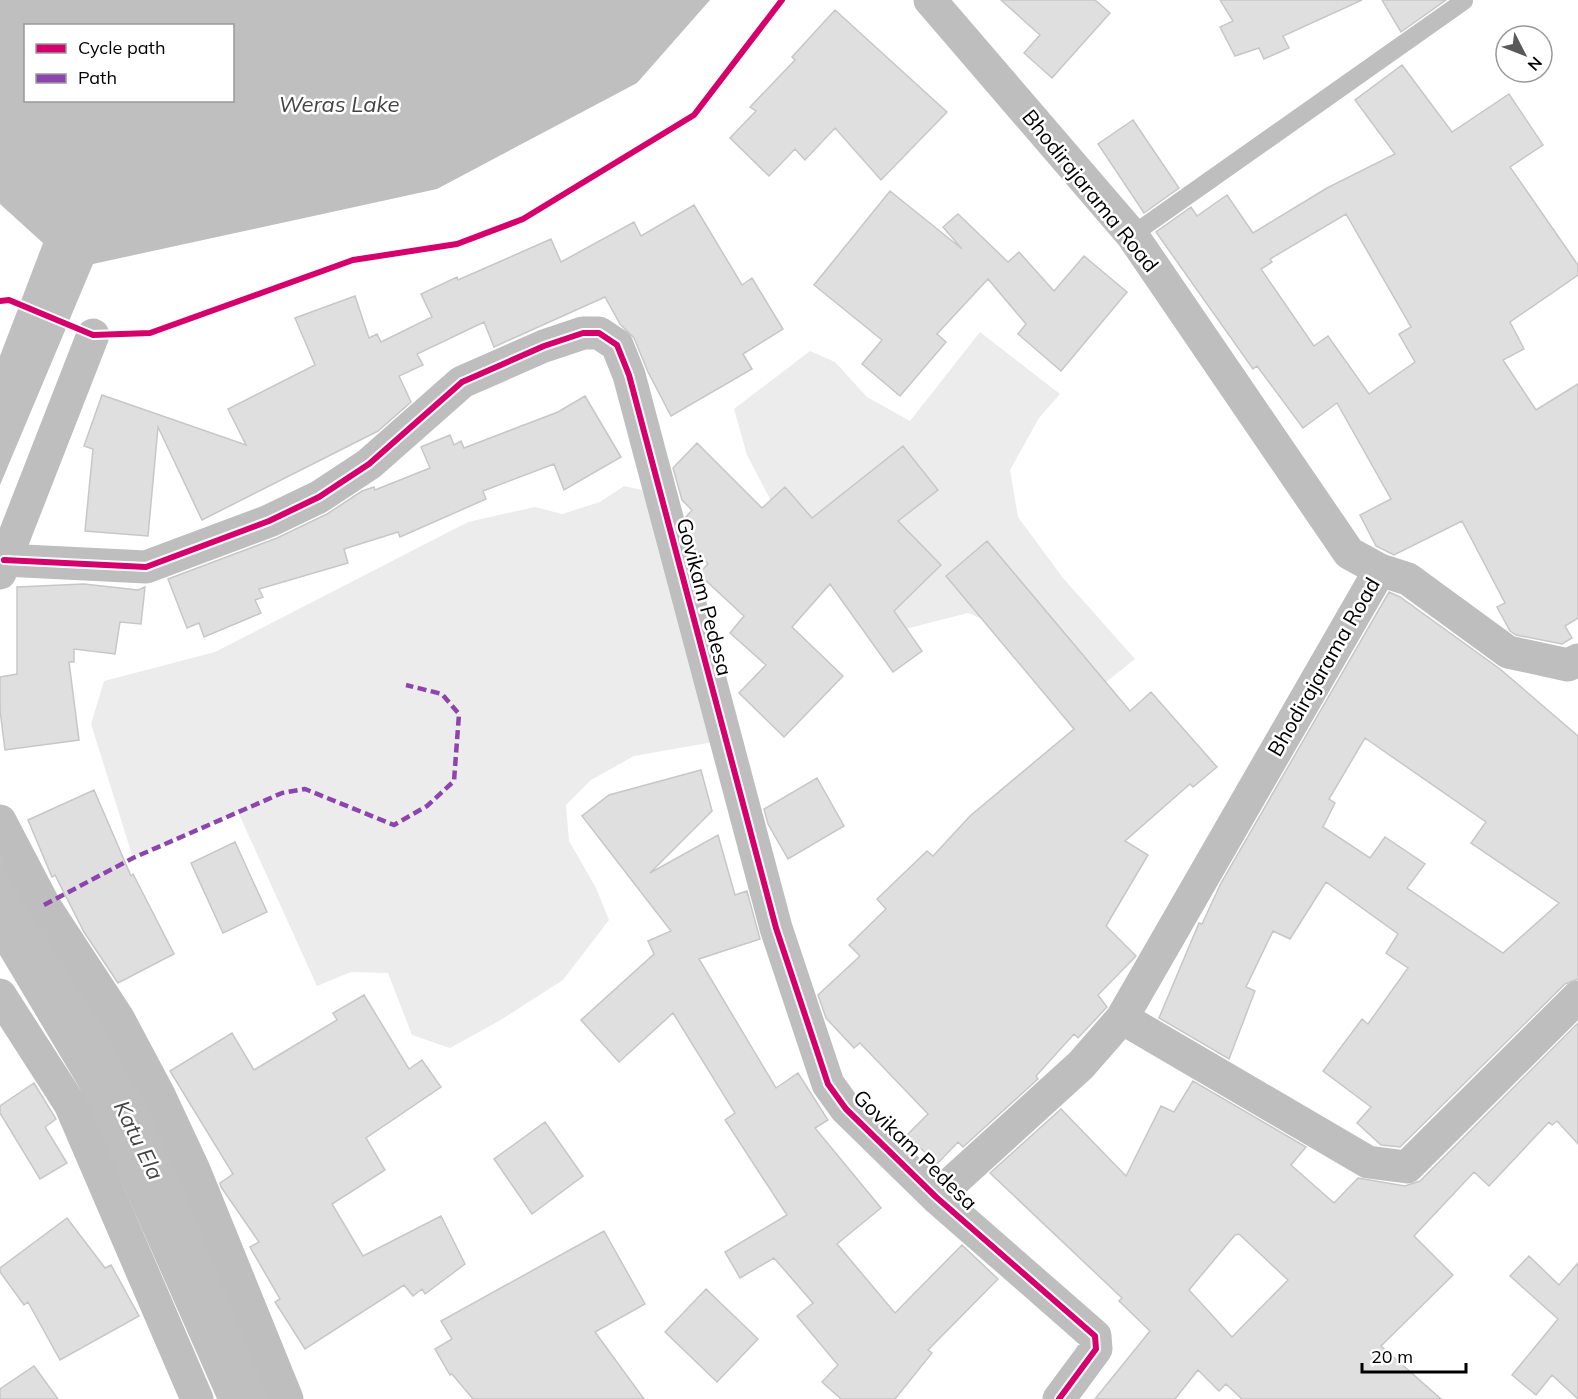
<svg xmlns="http://www.w3.org/2000/svg" width="1578" height="1399" font-family="Mulish,sans-serif">
	<style>
		.green { fill: #ececec }
		.water { fill: #bfbfbf; fill-rule: evenodd }
		.building { fill: #dfdfdf; stroke: #c7c7c7; stroke-width: 1.5; fill-rule: evenodd }
		.lines { fill: none; stroke-linecap: round; stroke-linejoin: round }
		.service { stroke: #bebebe; stroke-width: 18 }
		.minor { stroke: #bebebe; stroke-width: 33 }
		.quiet { stroke: #8e44ad; stroke-width: 4.5; stroke-dasharray: 9 4.5; stroke-linecap: butt }
		.cycleway-casing { stroke: #fff; stroke-width: 10 }
		.cycleway { stroke: #d6006c; stroke-width: 6 }
		.labels { text-anchor: middle; stroke-width: 5; stroke-linejoin: round; paint-order: stroke }
		.street-label { font-size: 21px; fill: #000; stroke: #fff }
		.water-label { font-size: 22px; font-style: italic; fill: #444; stroke: #fff }
	</style>
	<rect width="100%" height="100%" fill="#fff"/>
	<!-- green -->
	<path class="green" d="M 980,332 L 1060,394 L 1039,418 L 1010,470 L 1018,517 L 1063,578 L 1135,659 L 1077,705 L 1042,645 L 968,613 L 905,629 L 872,644 L 861,599 L 794,539 L 770,499 L 747,455 L 734,409 L 810,351 L 835,362 L 867,397 L 910,421 Z
		M 624,486 L 660,494 L 725,740 L 634,756 L 591,780 L 566,805 L 569,841 L 596,888 L 609,920 L 563,980 L 499,1021 L 450,1048 L 412,1035 L 388,973 L 351,972 L 317,986 L 238,812 L 133,858 L 91,724 L 104,681 L 215,652 L 468,522 L 535,507 L 562,514 L 600,502 Z"/>
	<!-- water -->
	<path class="water" d="M 0,0 L 710,0 L 637,83 L 437,189 L 93,264 L 0,485 L 0,356 L 43,243 L 0,204 ZM 26,26 L 232,26 L 232,100 L 26,100 Z
		M 0,856 L 126,1056 L 278,1399 L 217,1399 L 80,1089 L 0,955 Z"/>
	<!-- building -->
	<path class="building" d="M 1001,0 L 1095,0 L 1110,13 L 1052,78 L 1024,53 L 1040,35 Z
		M 1220,0 L 1362,0 L 1283,36 L 1289,48 L 1264,59 L 1259,48 L 1235,56 L 1220,27 L 1233,21 Z
		M 1382,0 L 1446,0 L 1401,32 Z
		M 835,10 L 947,112 L 881,180 L 835,128 L 805,160 L 795,149 L 769,176 L 730,138 L 756,111 L 750,107 L 795,60 L 792,57 Z
		M 1402,65 L 1452,132 L 1509,94 L 1543,145 L 1510,167 L 1578,265 L 1578,275 L 1510,322 L 1524,349 L 1503,360 L 1536,410 L 1578,384 L 1578,618 L 1565,626 L 1572,638 L 1562,644 L 1516,635 L 1510,631 L 1497,607 L 1505,603 L 1462,521 L 1394,555 L 1376,546 L 1360,515 L 1391,499 L 1337,403 L 1303,428 L 1257,366 L 1253,369 L 1156,232 L 1191,207 L 1197,216 L 1227,195 L 1253,233 L 1327,188 L 1395,154 L 1355,100 ZM 1346,214 L 1411,327 L 1399,334 L 1415,362 L 1369,394 L 1328,336 L 1314,346 L 1261,269 L 1272,262 L 1270,259 Z
		M 1133,120 L 1179,188 L 1144,213 L 1098,144 Z
		M 890,191 L 962,249 L 943,227 L 958,214 L 1008,262 L 1019,252 L 1054,291 L 1084,256 L 1127,292 L 1061,371 L 1018,334 L 1026,324 L 988,279 L 937,334 L 946,342 L 900,396 L 862,364 L 882,340 L 814,285 Z
		M 694,205 L 742,285 L 752,278 L 783,329 L 743,354 L 752,369 L 671,416 L 648,372 L 634,338 L 620,324 L 605,297 L 494,347 L 484,322 L 417,354 L 423,365 L 399,376 L 411,402 L 378,431 L 202,520 L 158,427 L 148,536 L 85,531 L 93,449 L 84,446 L 102,395 L 246,445 L 228,409 L 315,365 L 295,318 L 355,296 L 369,338 L 377,334 L 381,342 L 432,317 L 421,294 L 457,277 L 458,280 L 551,239 L 561,262 L 634,222 L 641,236 Z
		M 585,396 L 621,457 L 564,490 L 554,464 L 483,491 L 486,499 L 400,537 L 398,532 L 344,549 L 348,563 L 259,589 L 263,597 L 255,600 L 261,613 L 204,637 L 199,623 L 187,628 L 168,579 L 277,538 L 327,514 L 362,491 L 374,487 L 375,490 L 430,468 L 421,447 L 450,435 L 454,445 L 461,441 L 464,448 L 558,412 Z
		M 697,443 L 762,508 L 785,487 L 812,518 L 903,446 L 938,490 L 898,521 L 941,565 L 894,611 L 922,651 L 893,672 L 830,584 L 792,627 L 843,676 L 784,737 L 739,693 L 766,665 L 730,633 L 744,616 L 702,577 L 701,571 L 708,564 L 695,550 L 686,517 L 692,510 L 682,500 L 673,468 Z
		M 987,541 L 1130,711 L 1151,692 L 1217,767 L 1193,787 L 1190,784 L 1125,841 L 1148,855 L 1106,926 L 1136,956 L 1098,995 L 1107,1007 L 1078,1038 L 1074,1034 L 1036,1076 L 1038,1079 L 963,1147 L 958,1142 L 937,1164 L 907,1135 L 928,1114 L 860,1043 L 854,1048 L 826,1018 L 818,995 L 860,956 L 849,945 L 886,909 L 877,899 L 927,851 L 933,856 L 970,816 L 1074,729 L 946,576 Z
		M 84,584 L 138,590 L 145,587 L 141,624 L 120,622 L 115,654 L 74,649 L 74,662 L 69,662 L 79,740 L 5,750 L 0,710 L 0,677 L 17,674 L 17,587 Z
		M 1389,592 L 1400,597 L 1500,669 L 1578,736 L 1578,979 L 1565,984 L 1400,1147 L 1381,1145 L 1357,1123 L 1371,1107 L 1323,1071 L 1362,1019 L 1368,1024 L 1408,968 L 1386,953 L 1398,934 L 1326,882 L 1290,939 L 1273,931 L 1246,987 L 1255,991 L 1229,1059 L 1159,1018 L 1199,923 L 1202,924 L 1221,883 ZM 1365,738 L 1486,822 L 1471,843 L 1559,903 L 1503,953 L 1407,888 L 1425,864 L 1385,837 L 1370,858 L 1323,827 L 1335,803 L 1329,799 Z
		M 701,770 L 712,811 L 650,873 L 718,835 L 735,895 L 747,891 L 760,939 L 699,959 L 776,1088 L 798,1073 L 828,1120 L 815,1128 L 881,1208 L 837,1244 L 895,1313 L 962,1245 L 998,1279 L 928,1350 L 932,1353 L 895,1399 L 841,1399 L 822,1382 L 838,1365 L 797,1316 L 813,1303 L 774,1258 L 740,1278 L 725,1252 L 787,1215 L 725,1120 L 735,1113 L 673,1013 L 619,1062 L 581,1020 L 654,954 L 648,941 L 671,931 L 582,816 L 609,795 Z
		M 817,778 L 844,826 L 788,859 L 768,824 L 764,809 Z
		M 94,790 L 131,876 L 133,874 L 174,954 L 118,983 L 84,932 L 55,875 L 52,877 L 28,820 Z
		M 235,842 L 267,912 L 223,933 L 191,863 Z
		M 364,995 L 409,1069 L 422,1060 L 441,1087 L 366,1138 L 385,1170 L 332,1204 L 363,1256 L 441,1216 L 465,1264 L 425,1294 L 422,1289 L 413,1296 L 404,1285 L 305,1349 L 275,1302 L 280,1299 L 250,1247 L 259,1242 L 221,1187 L 220,1183 L 233,1174 L 170,1071 L 232,1033 L 254,1070 L 337,1020 L 333,1013 Z
		M 1578,1023 L 1578,1144 L 1557,1121 L 1552,1125 L 1549,1122 L 1489,1186 L 1474,1172 L 1414,1236 L 1453,1275 L 1381,1346 L 1441,1399 L 1242,1399 L 1226,1384 L 1219,1391 L 1198,1370 L 1175,1399 L 1095,1399 L 1150,1331 L 1119,1301 L 1122,1298 L 990,1173 L 1061,1109 L 1126,1176 L 1161,1106 L 1174,1112 L 1193,1081 L 1306,1147 L 1291,1165 L 1334,1203 L 1358,1178 L 1405,1186 L 1420,1181 ZM 1239,1234 L 1288,1280 L 1232,1337 L 1189,1290 L 1235,1235 Z
		M 34,1083 L 56,1119 L 45,1127 L 67,1163 L 40,1179 L 0,1113 L 0,1106 Z
		M 545,1122 L 583,1176 L 532,1214 L 494,1159 Z
		M 67,1218 L 105,1268 L 111,1265 L 139,1316 L 60,1360 L 28,1302 L 24,1305 L 0,1272 L 0,1268 Z
		M 604,1231 L 645,1304 L 595,1332 L 644,1399 L 473,1399 L 452,1374 L 450,1375 L 435,1349 L 452,1339 L 441,1321 Z
		M 1529,1256 L 1559,1285 L 1578,1263 L 1578,1399 L 1552,1375 L 1536,1395 L 1512,1375 L 1558,1319 L 1510,1276 Z
		M 706,1289 L 758,1339 L 717,1382 L 665,1332 Z
		M 34,1366 L 58,1399 L 0,1399 L 0,1389 Z"/>
	<g class="lines">
		<!-- service -->
		<path class="service" d="M 1132,235 L 1464,1"/>
		<!-- minor -->
		<path class="minor" d="M 930,0 L 1132,235 L 1349,553 L 1380,570 L 1122,1018 L 1081,1065 L 936,1197
			M 4,560 L 146,567 L 269,521 L 319,497 L 369,464 L 462,382 L 544,346 L 583,333 L 599,333 L 617,345 L 629,375 L 776,928 L 828,1084 L 846,1109 L 936,1197 L 1095,1336 L 1096,1349 L 1059,1399
			M 1380,570 L 1408,579 L 1508,652 L 1568,665 L 1578,660
			M 0,573 L 93,335
			M 0,821 L 44,905 L 118,1018 L 159,1095 L 194,1170 L 287,1399
			M 0,995 L 70,1104 L 197,1399
			M 1122,1018 L 1368,1162 L 1407,1167 L 1578,997"/>
		<!-- quiet -->
		<path class="quiet" d="M 44,905 L 133,858 L 282,793 L 305,789 L 394,825 L 427,806 L 454,781 L 459,714 L 442,694 L 406,685"/>
		<!-- cycleway casing -->
		<g class="cycleway-casing">
			<path id="cycleway" d="M 0,301 L 9,300 L 93,335 L 150,333 L 353,260 L 457,244 L 523,219 L 694,115 L 782,0
				M 4,560 L 146,567 L 269,521 L 319,497 L 369,464 L 462,382 L 544,346 L 583,333 L 599,333 L 617,345 L 629,375 L 776,928 L 828,1084 L 846,1109 L 936,1197 L 1095,1336 L 1096,1349 L 1059,1399"/>
		</g>
		<!-- cycleway -->
		<use href="#cycleway" class="cycleway"/>
	</g>
	<g class="labels">
		<!-- street labels -->
		<g class="street-label">
			<text transform="translate(1090 191) rotate(51)" y="7">Bhodirajarama Road</text>
			<text transform="translate(704 597) rotate(75)" y="7">Govikam Pedesa</text>
			<text transform="translate(1324 667) rotate(-60)" y="7">Bhodirajarama Road</text>
			<text transform="translate(915 1150) rotate(44)" y="7">Govikam Pedesa</text>
		</g>
		<!-- water labels -->
		<g class="water-label">
			<text x="339" y="112">Weras Lake</text>
			<text transform="translate(139 1140) rotate(64)" y="8">Katu Ela</text>
		</g>
	</g>
	<!-- legend -->
	<rect x="24" y="24" width="210" height="78" fill="#ffffff" stroke="#999999" stroke-width="1.5"/>
	<rect x="36" y="44" width="30" height="9" fill="#d6006c" stroke="#999999" stroke-width="1.5"/>
	<text x="78" y="54" font-size="18" fill="#000000">Cycle path</text>
	<rect x="36" y="74" width="30" height="9" fill="#8e44ad" stroke="#999999" stroke-width="1.5"/>
	<text x="78" y="84" font-size="18" fill="#000000">Path</text>
	<!-- north arrow -->
	<g transform="translate(1524 54) rotate(132)"><circle r="28" fill="#ffffff" stroke="#999999" stroke-width="1.5"/>
	<path d="M0-4.5L10 22L0 15L-10 22Z" fill="#595959"/>
	<text y="-9" font-size="16" font-weight="bold" text-anchor="middle" fill="#000000">N</text>
	</g>
	<!-- scale -->
	<path d="M1362 1363v9h104v-9" fill="none" stroke="#000000" stroke-width="3"/>
	<text x="1371" y="1363" font-size="18" fill="#000000" stroke="#ffffff" stroke-width="4.5" paint-order="stroke">20 m</text>
</svg>
